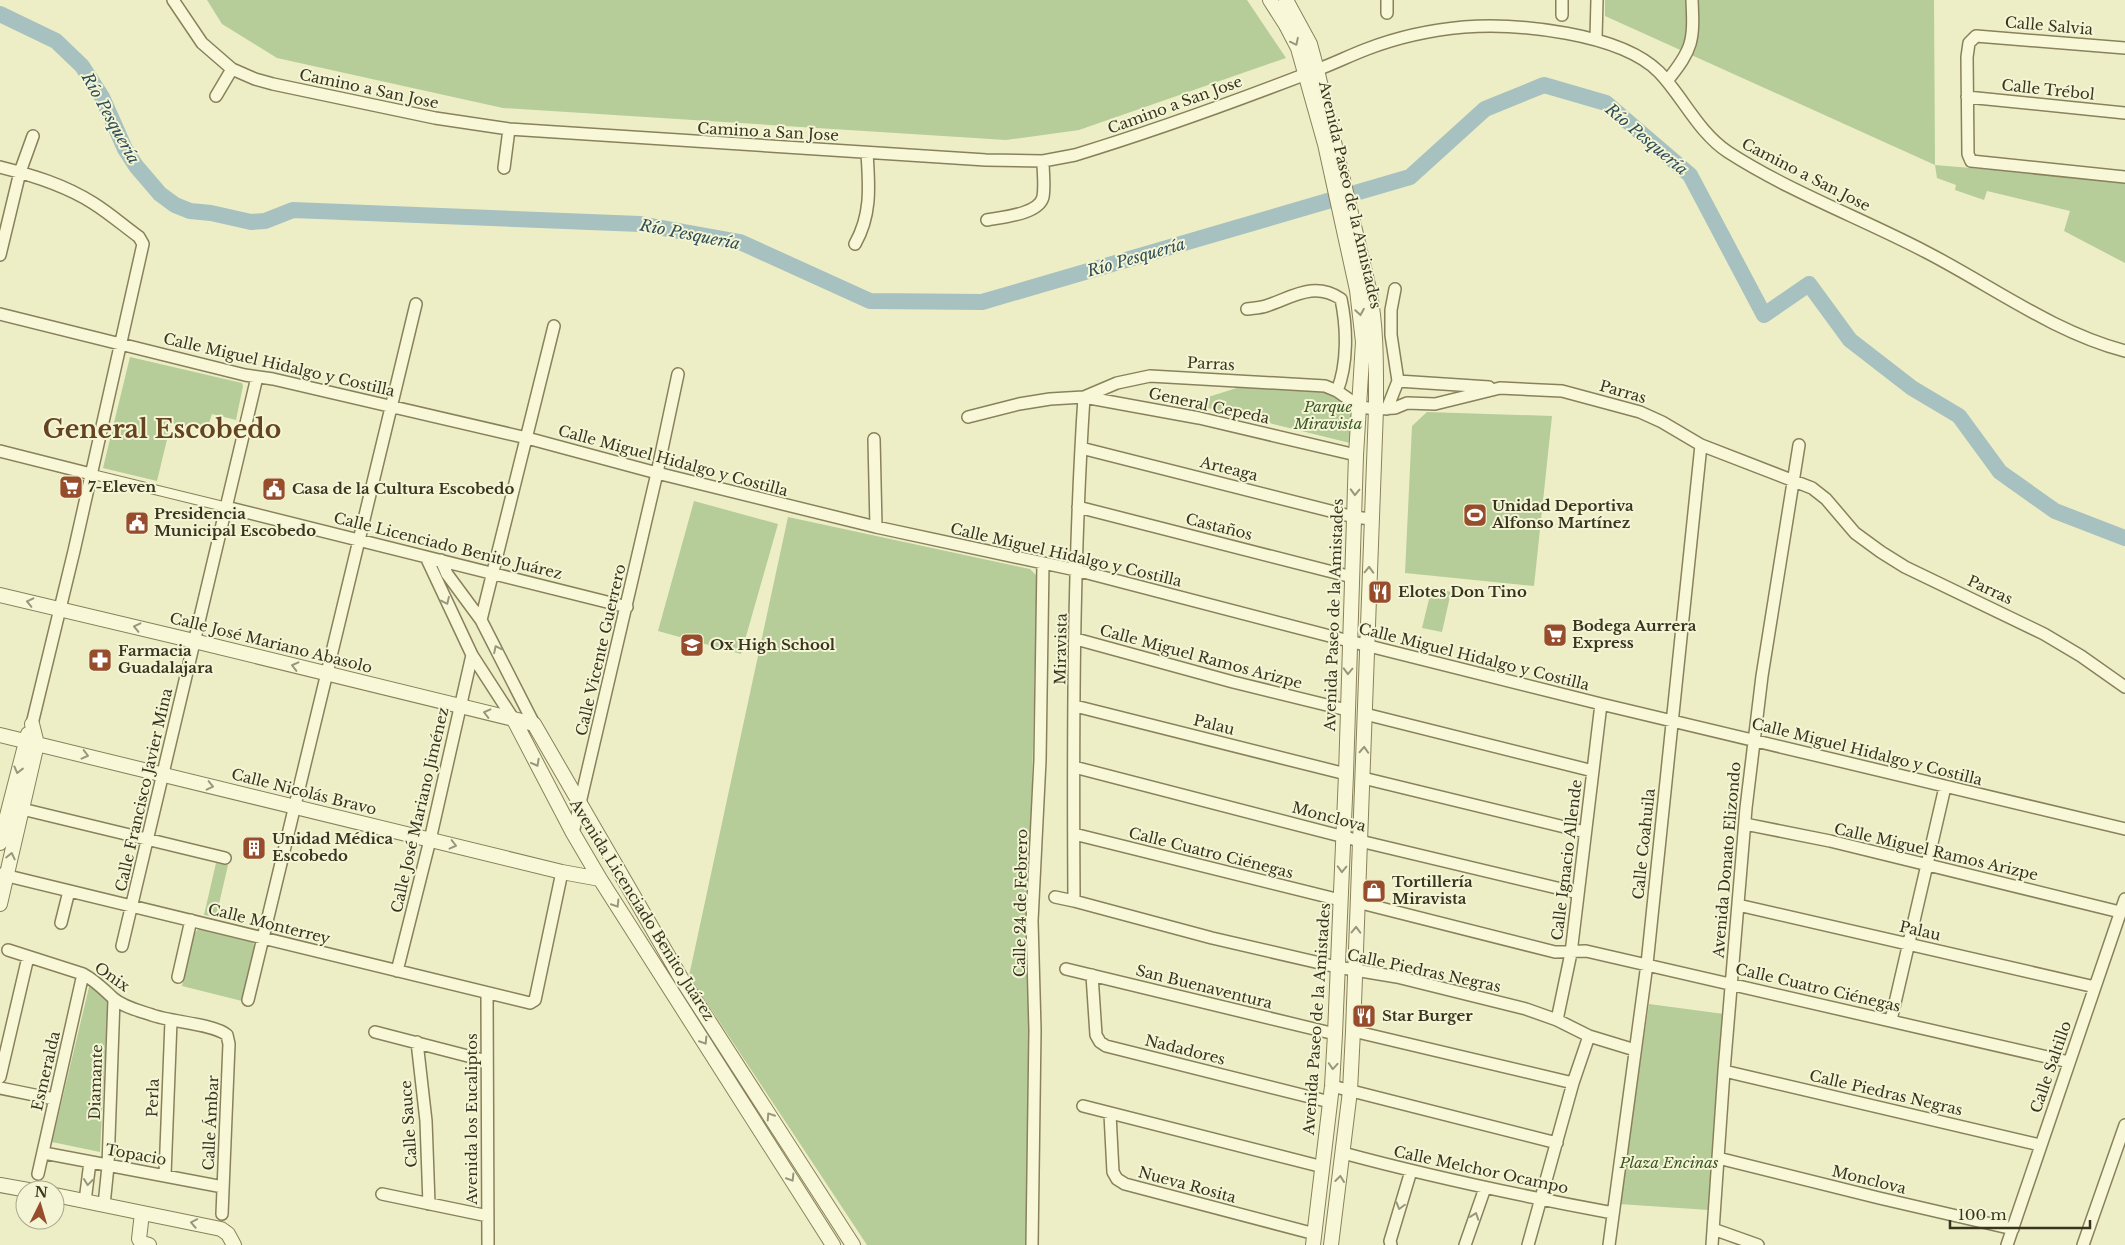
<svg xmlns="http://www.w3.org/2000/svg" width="2125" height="1245" font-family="'Libre Baskerville',serif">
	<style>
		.green { fill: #b6cc99 }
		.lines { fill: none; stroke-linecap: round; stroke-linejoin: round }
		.river { stroke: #a7c1c1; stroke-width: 16 }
		.pedestrian-casing { stroke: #89815b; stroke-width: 11 }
		.minor-casing { stroke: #89815b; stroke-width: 14 }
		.tertiary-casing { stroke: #89815b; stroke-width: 16 }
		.pedestrian { stroke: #f8f8d9; stroke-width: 9 }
		.minor { stroke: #f8f8d9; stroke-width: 11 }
		.tertiary { stroke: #f8f8d9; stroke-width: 14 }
		.oneway { stroke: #98967c }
		.labels { text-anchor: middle; stroke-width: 4; stroke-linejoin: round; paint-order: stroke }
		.street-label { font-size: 15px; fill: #39341f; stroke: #f4f5d5 }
		.park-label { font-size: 15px; font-style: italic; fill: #3b5526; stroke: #f4f5d5 }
		.poi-label { font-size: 15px; font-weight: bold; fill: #39341f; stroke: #f4f5d5; text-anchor: start }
		.water-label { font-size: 16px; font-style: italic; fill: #2f4e58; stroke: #f4f5d5 }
		.town-label { font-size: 25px; font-weight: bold; fill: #65431f; stroke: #f4f5d5 }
	</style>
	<rect width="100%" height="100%" fill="#edeec5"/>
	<!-- green -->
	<path class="green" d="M 207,0 L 1247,0 L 1286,58 L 1079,130 L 1006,140 L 503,108 L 277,58 L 222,24 Z
		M 1605,0 L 1934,0 L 1935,165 L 2125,181 L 2125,263 L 2064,231 L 2070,211 L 1987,191 L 1984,200 L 1955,190 L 1956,185 L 1937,178 L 1935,165 L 1605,16 Z
		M 130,357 L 242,383 L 243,386 L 236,420 L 212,414 L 209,423 L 205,423 L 203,431 L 171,423 L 157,481 L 103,468 Z
		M 1243,386 L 1290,387 L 1352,397 L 1350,443 L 1204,407 L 1205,398 Z
		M 1427,412 L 1552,416 L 1534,586 L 1405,573 L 1412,426 Z
		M 694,501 L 778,524 L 741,654 L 658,631 Z
		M 788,517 L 1030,569 L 1037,576 L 1029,912 L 1032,1030 L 1027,1245 L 867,1245 L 689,976 Z
		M 1432,587 L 1451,592 L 1442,632 L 1422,628 Z
		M 216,863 L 228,865 L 216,917 L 204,915 Z
		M 200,928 L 252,940 L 255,947 L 242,1001 L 182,986 L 194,933 Z
		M 90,983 L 108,999 L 100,1152 L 52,1142 Z
		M 1649,1004 L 1724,1014 L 1709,1210 L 1619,1204 Z"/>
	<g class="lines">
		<!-- river -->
		<path class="river" d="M 0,14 L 56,41 L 82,66 L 102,97 L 125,149 L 136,166 L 160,194 L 175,205 L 190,211 L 211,213 L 251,222 L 265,221 L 293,210 L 640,224 L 740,242 L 870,301 L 982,302 L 1410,177 L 1485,109 L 1544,85 L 1606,103 L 1690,175 L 1764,315 L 1809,284 L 1850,340 L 1912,388 L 1959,416 L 2000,472 L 2055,511 L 2125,538"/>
		<!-- pedestrian casing -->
		<g class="pedestrian-casing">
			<path id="pedestrian" d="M 91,474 L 226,507"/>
		</g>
		<!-- minor casing -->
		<g class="minor-casing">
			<path id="minor" d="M 173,0 L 202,43 L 232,69 L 255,79 L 273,84 L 435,118 L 509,129 L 986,160 L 1043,161 L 1075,155 C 1157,130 1239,100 1319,69 C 1335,63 1351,55 1367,49 C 1398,37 1431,30 1464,27 C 1518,23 1620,33 1659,72 C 1683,97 1698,132 1728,152 C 1790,192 1861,218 1926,252 C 1992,286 2053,332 2125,351
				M 1387,0 L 1387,13
				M 1562,0 L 1562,15
				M 1596,38 L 1597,0
				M 2125,48 L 1976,36 L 1969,43 L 1967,57 L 1968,154 L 1971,161 L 2125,177
				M 1667,81 C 1693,49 1694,41 1692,0
				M 216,96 L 232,69
				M 1967,97 L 2125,113
				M 0,167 C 32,175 65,185 93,203 C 109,213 124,226 139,237 L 143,244 L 74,551 L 32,724
				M 504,168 L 509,129
				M 987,220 C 1003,217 1039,214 1043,197 C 1045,186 1043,172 1043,161
				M 855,244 C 872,214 869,185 867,153
				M 0,255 L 20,172 L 33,136
				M 1247,309 C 1253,308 1260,308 1266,306 C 1293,297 1314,281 1341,299 C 1347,327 1348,364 1337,391
				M 0,314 L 245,375 L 273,379 L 527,438 L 657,473 L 876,527 L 1076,570 L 1349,641 L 1601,704 L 2125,829
				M 1398,381 L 1489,387
				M 1387,409 L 1398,381 L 1391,335 L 1391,310 L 1395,289
				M 968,417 L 1019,404 L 1050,399 L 1084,397 L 1117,383 L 1150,376 L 1325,386 L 1337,391 L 1360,407 L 1376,409 L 1395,408 L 1407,403 L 1435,404 L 1500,388 L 1562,391 L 1640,412 L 1662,422 L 1701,445 L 1812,488 L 1826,499 L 1855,533 L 1881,552 L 1905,567 L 2044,634 L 2081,656 L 2125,687
				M 874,439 L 876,527
				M 1081,448 L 1354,517 L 1371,519
				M 0,451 L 91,474
				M 226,507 L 627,607
				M 1078,507 L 1352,577
				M 426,557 L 472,655 L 514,720
				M 441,560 L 447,574 L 481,620 L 534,724
				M 481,620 L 554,326
				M 1076,639 L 1233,682 L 1347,710
				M 1075,706 L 1346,774
				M 1365,714 L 1593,771
				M 1074,767 L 1360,841 L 1578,893
				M 1363,778 L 1585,832
				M 22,809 L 225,858
				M 1745,824 L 1830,841 L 2120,912
				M 573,833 L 657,473 L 678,374
				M 1074,834 L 1340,900
				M 0,874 L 530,1003 L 535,1000 L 562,872
				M 1055,897 L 1074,901 L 1212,938 L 1337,967 L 1397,977 L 1526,1009 L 1557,1020 L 1589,1036 L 1635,1050
				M 1074,901 C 1073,733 1073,565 1084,397 L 1199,418 L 1356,455
				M 1357,902 L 1555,952 L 1586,951 L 2069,1062
				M 1738,905 L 2095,987
				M 61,923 L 69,891
				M 122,946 L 257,377
				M 8,950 L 83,974 C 96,981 103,989 113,998 C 123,1007 140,1011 152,1015 C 171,1022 214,1024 227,1035 L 229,1044 L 222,1214
				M 1066,969 L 1335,1034
				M 397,971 L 430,840 L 472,655
				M 1092,975 L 1096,1035 L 1100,1042 L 1106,1046 L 1330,1102
				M 178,977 L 191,920
				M 487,994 L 488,1245
				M 248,1000 L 416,304
				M 1557,1020 L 1571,953 L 1601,704
				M 1891,1020 L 1945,787
				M 1353,1031 L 1573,1083
				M 375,1032 L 487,1061
				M 417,1042 L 426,1121 L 429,1204
				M 1724,1071 L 2040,1145
				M 0,1077 L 28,957
				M 1332,1086 L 1557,1143
				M 0,1088 L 54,1099
				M 1083,1106 L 1323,1167
				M 1110,1114 L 1113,1172 L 1117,1179 L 1125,1184 L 1315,1234
				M 44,1153 L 223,1187
				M 1343,1153 C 1432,1177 1522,1196 1613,1213
				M 1718,1158 L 1879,1198 L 2013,1229
				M 38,1174 L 83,974
				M 165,1175 L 171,1021
				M 382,1194 L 488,1216
				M 85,1201 L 90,1162
				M 104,1205 L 108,1166 L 114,999
				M 1713,1229 L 1758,1245
				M 1032,1245 L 1035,1030 L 1032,921 L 1040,760 L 1043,563
				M 1391,1245 L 1390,1241 L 1411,1171
				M 1465,1245 L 1485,1188
				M 1528,1245 L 1573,1083 L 1589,1036
				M 1609,1245 L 1647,964 L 1701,445
				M 1712,1245 L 1724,1071 L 1746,808 L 1762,676 L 1799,445
				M 2007,1245 L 2125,899
				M 2083,1245 L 2125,1125"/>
		</g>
		<!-- tertiary casing -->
		<g class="tertiary-casing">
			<path id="tertiary" d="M 1270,0 L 1286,25 L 1298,48 L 1325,144 L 1357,290 L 1363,342 L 1356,455 L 1346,774 L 1335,1034 L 1332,1086 L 1313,1245
				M 1286,0 L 1310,44 L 1317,70 L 1369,289 C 1377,329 1376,368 1376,409 L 1353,1031 L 1350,1091 L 1331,1245
				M 0,595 L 194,641 L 534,724 L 681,978 L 853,1245
				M 514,720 L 573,833 L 600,879 L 833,1245
				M 0,735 L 562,872 L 600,879
				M 0,843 L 28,734
				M 0,904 L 37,744 L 32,724
				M 0,1185 L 28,1190
				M 55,1195 L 221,1229 L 228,1234 L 234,1245
				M 142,1213 L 139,1239 L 142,1243 L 149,1245"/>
		</g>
		<!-- pedestrian -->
		<use href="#pedestrian" class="pedestrian"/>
		<!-- minor -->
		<use href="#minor" class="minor"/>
		<!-- tertiary -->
		<use href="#tertiary" class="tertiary"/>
	</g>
	<!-- one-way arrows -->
	<defs><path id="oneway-chevron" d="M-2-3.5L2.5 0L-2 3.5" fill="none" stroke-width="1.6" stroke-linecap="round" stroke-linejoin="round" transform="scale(1.25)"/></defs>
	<g class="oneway">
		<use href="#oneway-chevron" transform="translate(1295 42) rotate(64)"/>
		<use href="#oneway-chevron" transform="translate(1360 312) rotate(81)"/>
		<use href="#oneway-chevron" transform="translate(1355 492) rotate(92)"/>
		<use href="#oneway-chevron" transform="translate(1369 570) rotate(-88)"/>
		<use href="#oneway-chevron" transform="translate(446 601) rotate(65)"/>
		<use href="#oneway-chevron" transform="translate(30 602) rotate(-167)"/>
		<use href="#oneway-chevron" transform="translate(137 627) rotate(-167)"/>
		<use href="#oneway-chevron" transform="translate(497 649) rotate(-116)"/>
		<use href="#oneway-chevron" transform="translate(295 666) rotate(-166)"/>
		<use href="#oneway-chevron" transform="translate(1348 671) rotate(92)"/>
		<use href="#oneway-chevron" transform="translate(487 713) rotate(-166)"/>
		<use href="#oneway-chevron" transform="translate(1364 750) rotate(-87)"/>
		<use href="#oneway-chevron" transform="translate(85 755) rotate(14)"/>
		<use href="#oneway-chevron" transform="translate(536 763) rotate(62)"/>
		<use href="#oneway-chevron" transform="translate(18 770) rotate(104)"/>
		<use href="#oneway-chevron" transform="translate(210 786) rotate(13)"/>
		<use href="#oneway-chevron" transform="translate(453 845) rotate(14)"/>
		<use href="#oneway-chevron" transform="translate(11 856) rotate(-77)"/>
		<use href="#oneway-chevron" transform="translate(1342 869) rotate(92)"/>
		<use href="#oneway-chevron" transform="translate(616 904) rotate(58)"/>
		<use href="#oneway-chevron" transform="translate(1356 930) rotate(-89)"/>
		<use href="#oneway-chevron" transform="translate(704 1041) rotate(58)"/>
		<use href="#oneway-chevron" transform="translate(1333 1066) rotate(94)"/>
		<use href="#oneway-chevron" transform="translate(770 1116) rotate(-123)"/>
		<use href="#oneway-chevron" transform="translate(791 1178) rotate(58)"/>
		<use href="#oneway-chevron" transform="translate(1340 1179) rotate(-83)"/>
		<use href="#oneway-chevron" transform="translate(88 1182) rotate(97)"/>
		<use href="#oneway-chevron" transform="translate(1400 1206) rotate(106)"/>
		<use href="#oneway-chevron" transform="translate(1475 1216) rotate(-71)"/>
		<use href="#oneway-chevron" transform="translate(194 1223) rotate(-169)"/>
	</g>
	<!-- icons -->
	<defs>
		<g id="supermarket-square" transform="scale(1.25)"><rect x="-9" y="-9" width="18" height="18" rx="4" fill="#974d2c" stroke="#f4f5d5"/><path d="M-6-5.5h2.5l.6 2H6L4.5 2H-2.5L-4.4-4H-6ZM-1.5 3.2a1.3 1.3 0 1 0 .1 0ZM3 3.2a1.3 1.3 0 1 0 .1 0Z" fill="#fff"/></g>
		<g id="civic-square" transform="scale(1.25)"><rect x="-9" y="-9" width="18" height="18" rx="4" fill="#974d2c" stroke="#f4f5d5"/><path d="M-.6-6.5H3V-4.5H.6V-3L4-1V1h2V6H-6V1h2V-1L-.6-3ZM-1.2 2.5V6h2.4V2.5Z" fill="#fff"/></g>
		<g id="stadium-square" transform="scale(1.25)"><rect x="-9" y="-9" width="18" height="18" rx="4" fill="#974d2c" stroke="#f4f5d5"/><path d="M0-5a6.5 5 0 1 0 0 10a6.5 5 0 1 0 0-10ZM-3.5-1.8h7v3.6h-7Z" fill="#fff"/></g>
		<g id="restaurant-square" transform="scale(1.25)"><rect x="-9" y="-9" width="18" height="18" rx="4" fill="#974d2c" stroke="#f4f5d5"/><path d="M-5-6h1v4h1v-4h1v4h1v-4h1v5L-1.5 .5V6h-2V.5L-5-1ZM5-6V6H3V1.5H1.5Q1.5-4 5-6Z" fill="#fff"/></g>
		<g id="school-square" transform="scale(1.25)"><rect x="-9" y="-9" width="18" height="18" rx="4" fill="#974d2c" stroke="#f4f5d5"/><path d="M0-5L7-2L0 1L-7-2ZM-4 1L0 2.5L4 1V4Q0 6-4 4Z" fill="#fff"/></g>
		<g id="pharmacy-square" transform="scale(1.25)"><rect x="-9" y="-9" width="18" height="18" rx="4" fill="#974d2c" stroke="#f4f5d5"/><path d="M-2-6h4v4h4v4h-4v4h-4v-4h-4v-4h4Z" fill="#fff"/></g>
		<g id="building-square" transform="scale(1.25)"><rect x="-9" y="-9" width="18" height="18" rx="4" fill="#974d2c" stroke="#f4f5d5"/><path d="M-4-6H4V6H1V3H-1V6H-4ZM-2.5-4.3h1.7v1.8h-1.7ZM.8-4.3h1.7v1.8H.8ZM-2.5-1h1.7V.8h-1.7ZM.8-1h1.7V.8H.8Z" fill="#fff"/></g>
		<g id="shop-square" transform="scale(1.25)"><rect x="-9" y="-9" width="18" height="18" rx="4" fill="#974d2c" stroke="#f4f5d5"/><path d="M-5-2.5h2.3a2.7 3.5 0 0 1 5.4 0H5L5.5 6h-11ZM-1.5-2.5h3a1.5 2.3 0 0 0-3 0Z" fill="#fff"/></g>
	</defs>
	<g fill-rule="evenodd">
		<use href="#supermarket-square" x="71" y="487"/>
		<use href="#civic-square" x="274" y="489"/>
		<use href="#stadium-square" x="1475" y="515"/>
		<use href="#civic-square" x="137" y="523"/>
		<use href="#restaurant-square" x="1380" y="592"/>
		<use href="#supermarket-square" x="1555" y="635"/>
		<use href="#school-square" x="692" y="645"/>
		<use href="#pharmacy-square" x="100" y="660"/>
		<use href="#building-square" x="254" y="848"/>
		<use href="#shop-square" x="1374" y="891"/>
		<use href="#restaurant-square" x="1364" y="1016"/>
	</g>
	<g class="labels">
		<!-- street labels -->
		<g class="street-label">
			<text transform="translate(2049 26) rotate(5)" y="5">Calle Salvia</text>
			<text transform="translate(369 89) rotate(12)" y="5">Camino a San Jose</text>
			<text transform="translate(2048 90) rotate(6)" y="5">Calle Trébol</text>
			<text transform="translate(1175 105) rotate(-20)" y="5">Camino a San Jose</text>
			<text transform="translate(768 132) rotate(3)" y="5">Camino a San Jose</text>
			<text transform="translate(1806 175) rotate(27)" y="5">Camino a San Jose</text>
			<text transform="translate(1350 195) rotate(77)" y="5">Avenida Paseo de la Amistades</text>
			<text transform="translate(1211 364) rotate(3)" y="5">Parras</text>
			<text transform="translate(279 365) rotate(13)" y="5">Calle Miguel Hidalgo y Costilla</text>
			<text transform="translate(1623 392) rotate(16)" y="5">Parras</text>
			<text transform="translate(1209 406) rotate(12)" y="5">General Cepeda</text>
			<text transform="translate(673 461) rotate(15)" y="5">Calle Miguel Hidalgo y Costilla</text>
			<text transform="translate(1229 469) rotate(14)" y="5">Arteaga</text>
			<text transform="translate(1219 527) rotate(14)" y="5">Castaños</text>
			<text transform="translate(448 546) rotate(14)" y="5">Calle Licenciado Benito Juárez</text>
			<text transform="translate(1066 555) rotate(13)" y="5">Calle Miguel Hidalgo y Costilla</text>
			<text transform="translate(1990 590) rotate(25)" y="5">Parras</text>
			<text transform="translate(1334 615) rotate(-88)" y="5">Avenida Paseo de la Amistades</text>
			<text transform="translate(271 643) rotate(14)" y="5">Calle José Mariano Abasolo</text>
			<text transform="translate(1061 649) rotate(-89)" y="5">Miravista</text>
			<text transform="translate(601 650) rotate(-77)" y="5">Calle Vicente Guerrero</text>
			<text transform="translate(1201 657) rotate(15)" y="5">Calle Miguel Ramos Arizpe</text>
			<text transform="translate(1474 657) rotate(14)" y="5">Calle Miguel Hidalgo y Costilla</text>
			<text transform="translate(1214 725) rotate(14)" y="5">Palau</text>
			<text transform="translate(1867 752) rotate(14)" y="5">Calle Miguel Hidalgo y Costilla</text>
			<text transform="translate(144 790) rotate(-77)" y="5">Calle Francisco Javier Mina</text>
			<text transform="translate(304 792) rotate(14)" y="5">Calle Nicolás Bravo</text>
			<text transform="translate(420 810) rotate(-77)" y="5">Calle José Mariano Jiménez</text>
			<text transform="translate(1329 817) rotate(15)" y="5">Monclova</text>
			<text transform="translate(1644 844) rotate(-84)" y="5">Calle Coahuila</text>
			<text transform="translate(1936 852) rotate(13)" y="5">Calle Miguel Ramos Arizpe</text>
			<text transform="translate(1211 853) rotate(14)" y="5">Calle Cuatro Ciénegas</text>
			<text transform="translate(1567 860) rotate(-83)" y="5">Calle Ignacio Allende</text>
			<text transform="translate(1727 860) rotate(-85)" y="5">Avenida Donato Elizondo</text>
			<text transform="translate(1021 903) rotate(-89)" y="5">Calle 24 de Febrero</text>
			<text transform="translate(642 910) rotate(58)" y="5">Avenida Licenciado Benito Juárez</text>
			<text transform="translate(269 924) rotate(14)" y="5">Calle Monterrey</text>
			<text transform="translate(1920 931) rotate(13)" y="5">Palau</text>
			<text transform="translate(1424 971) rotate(12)" y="5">Calle Piedras Negras</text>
			<text transform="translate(112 977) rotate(35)" y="5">Onix</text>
			<text transform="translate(1204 987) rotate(14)" y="5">San Buenaventura</text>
			<text transform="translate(1818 988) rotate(13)" y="5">Calle Cuatro Ciénegas</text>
			<text transform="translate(1317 1019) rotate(-86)" y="5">Avenida Paseo de la Amistades</text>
			<text transform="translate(1185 1050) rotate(14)" y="5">Nadadores</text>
			<text transform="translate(2051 1067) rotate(-71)" y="5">Calle Saltillo</text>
			<text transform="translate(46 1071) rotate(-77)" y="5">Esmeralda</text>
			<text transform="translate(96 1082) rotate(-88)" y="5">Diamante</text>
			<text transform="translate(1886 1093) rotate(13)" y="5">Calle Piedras Negras</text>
			<text transform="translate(153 1098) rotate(-88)" y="5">Perla</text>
			<text transform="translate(472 1119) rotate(-90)" y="5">Avenida los Eucaliptos</text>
			<text transform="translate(211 1123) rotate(-87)" y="5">Calle Ámbar</text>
			<text transform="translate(409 1124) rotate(-94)" y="5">Calle Sauce</text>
			<text transform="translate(136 1155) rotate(10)" y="5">Topacio</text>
			<text transform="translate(1481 1170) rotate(12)" y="5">Calle Melchor Ocampo</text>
			<text transform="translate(1869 1180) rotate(14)" y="5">Monclova</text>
			<text transform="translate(1187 1185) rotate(15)" y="5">Nueva Rosita</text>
		</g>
		<!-- park labels -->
		<g class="park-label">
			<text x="1328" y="412">Parque<tspan x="1328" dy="17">Miravista</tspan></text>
			<text x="1669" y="1168">Plaza Encinas</text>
		</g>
		<!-- poi labels -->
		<g class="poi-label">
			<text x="88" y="492">7-Eleven</text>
			<text x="292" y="494">Casa de la Cultura Escobedo</text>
			<text x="1492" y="511">Unidad Deportiva<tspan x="1492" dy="17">Alfonso Martínez</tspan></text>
			<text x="154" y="519">Presidencia<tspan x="154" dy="17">Municipal Escobedo</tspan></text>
			<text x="1398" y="597">Elotes Don Tino</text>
			<text x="1572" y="631">Bodega Aurrera<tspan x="1572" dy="17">Express</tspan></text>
			<text x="710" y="650">Ox High School</text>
			<text x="118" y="656">Farmacia<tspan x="118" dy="17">Guadalajara</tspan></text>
			<text x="272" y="844">Unidad Médica<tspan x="272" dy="17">Escobedo</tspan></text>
			<text x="1392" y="887">Tortillería<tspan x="1392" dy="17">Miravista</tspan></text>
			<text x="1382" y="1021">Star Burger</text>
		</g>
		<!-- water labels -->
		<g class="water-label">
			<text transform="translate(111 118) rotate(61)" y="6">Río Pesquería</text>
			<text transform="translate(1647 139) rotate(40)" y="6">Río Pesquería</text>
			<text transform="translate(690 234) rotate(11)" y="6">Río Pesquería</text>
			<text transform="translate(1136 257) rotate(-16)" y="6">Río Pesquería</text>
		</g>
		<!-- town labels -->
		<g class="town-label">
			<text x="162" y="438">General Escobedo</text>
		</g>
	</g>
	<!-- north arrow -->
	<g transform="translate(40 1205) rotate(5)"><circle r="24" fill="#f4f5d5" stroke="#a9a88c"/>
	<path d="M0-4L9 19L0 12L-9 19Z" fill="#974d2c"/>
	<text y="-8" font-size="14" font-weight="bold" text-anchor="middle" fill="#39341f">N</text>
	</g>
	<!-- scale -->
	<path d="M1950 1220v8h140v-8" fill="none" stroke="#39341f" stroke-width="2.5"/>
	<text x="1958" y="1220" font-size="15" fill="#39341f" stroke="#f4f5d5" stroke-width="4" paint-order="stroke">100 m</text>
</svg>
